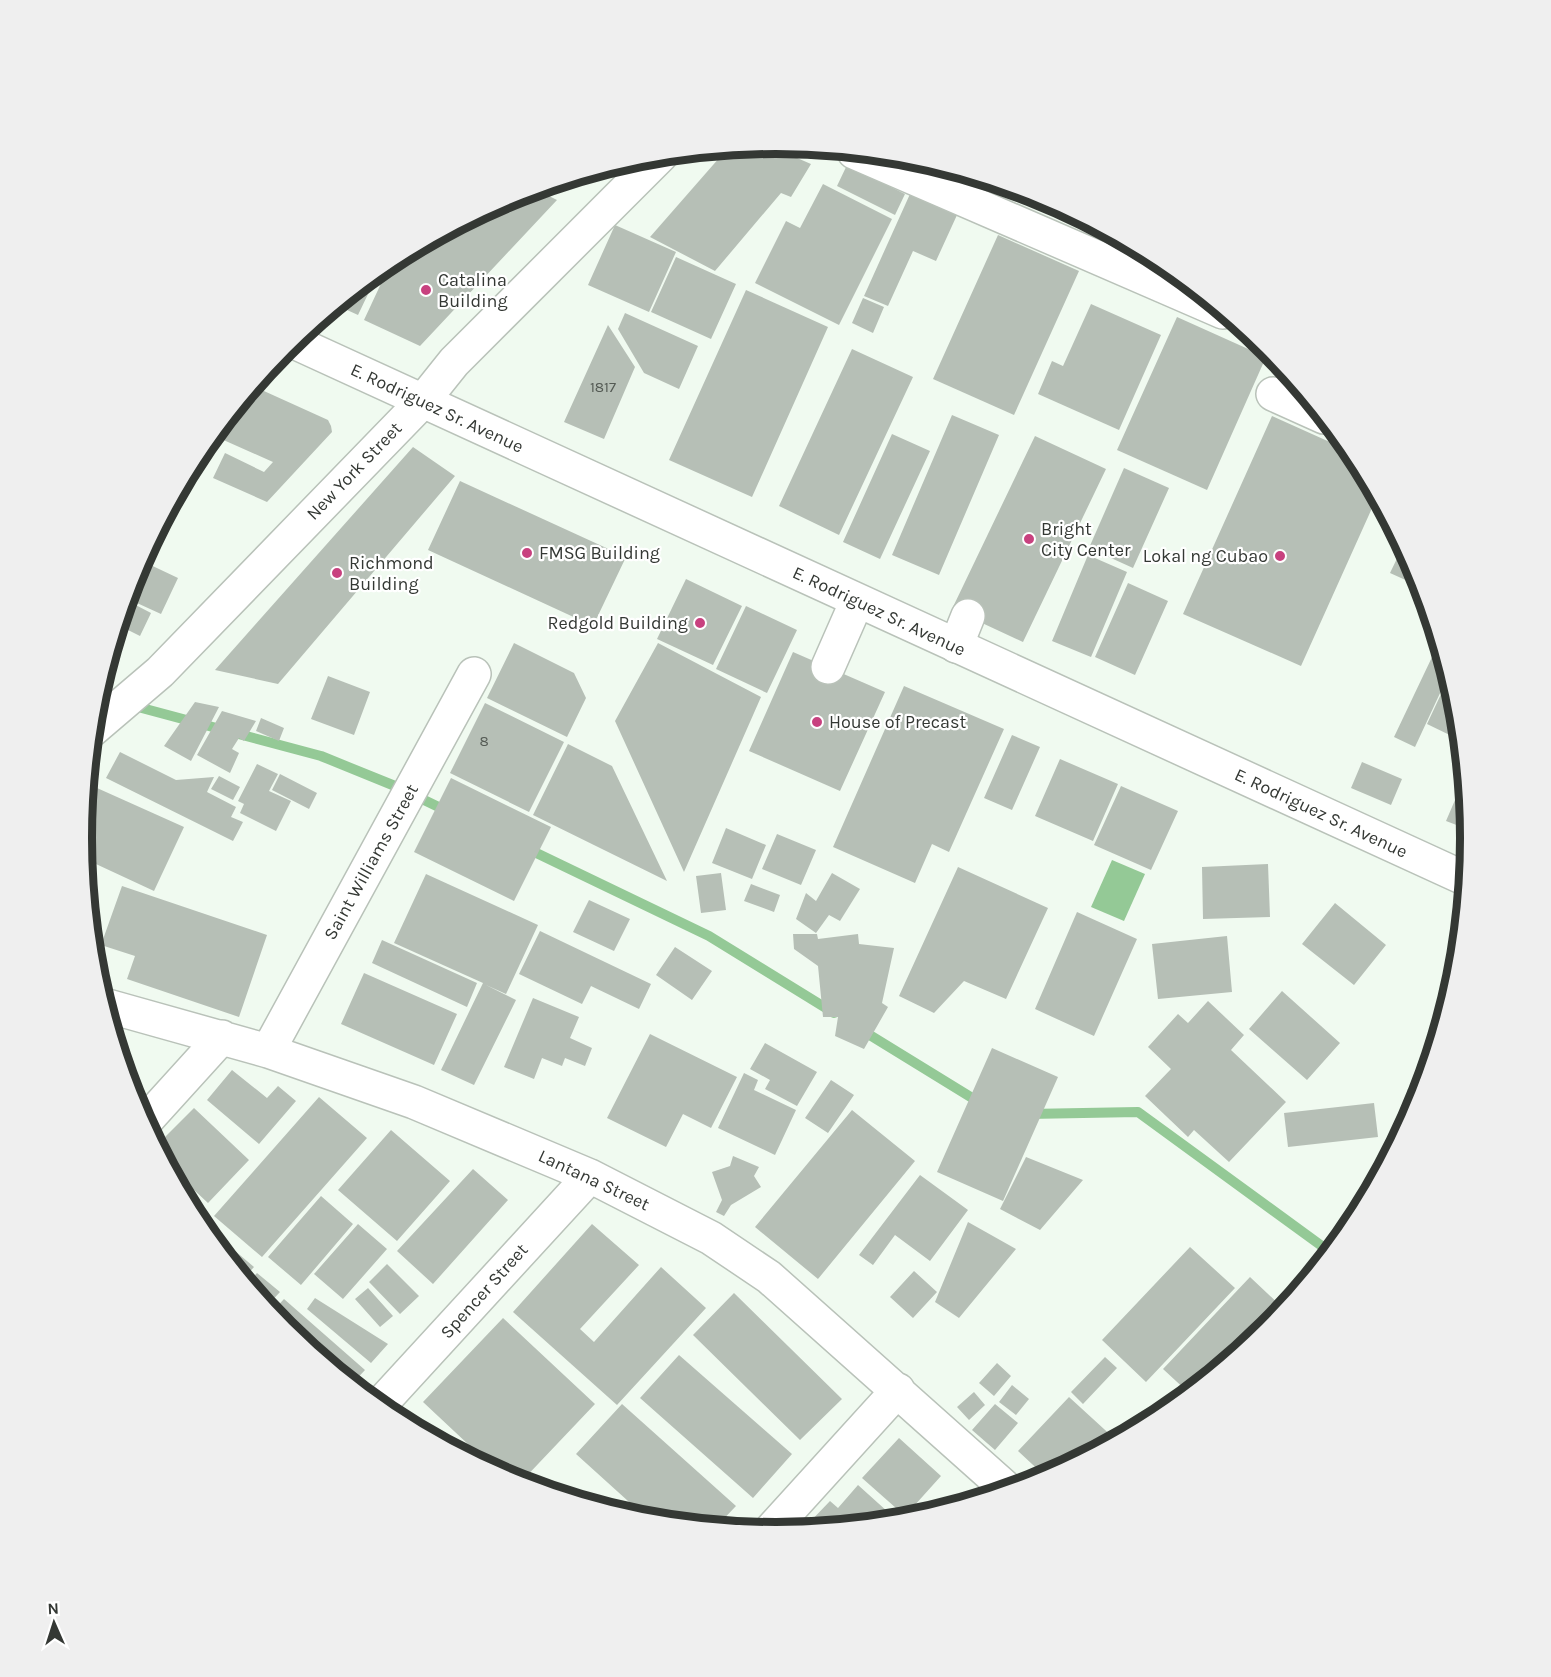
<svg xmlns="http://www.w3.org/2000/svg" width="1551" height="1677" font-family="Karla,sans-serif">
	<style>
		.water { fill: #94c996 }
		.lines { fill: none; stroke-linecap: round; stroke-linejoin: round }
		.stream { stroke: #94c996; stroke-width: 10 }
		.building { fill: #b6bfb6 }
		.minor-casing { stroke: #b9c2b9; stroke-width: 36 }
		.major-casing { stroke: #b9c2b9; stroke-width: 36 }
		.minor { stroke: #fff; stroke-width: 33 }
		.major { stroke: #fff; stroke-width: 33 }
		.poi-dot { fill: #c8417f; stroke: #fff; stroke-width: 2 }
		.labels { text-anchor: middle; stroke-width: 4.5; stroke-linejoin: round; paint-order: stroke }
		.number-label { font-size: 15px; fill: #545a54 }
		.poi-label { font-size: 18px; fill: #343834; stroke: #fff; text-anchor: start }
		.street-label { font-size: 18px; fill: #343834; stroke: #fff }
		.rim { fill: none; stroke: #343834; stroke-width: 8 }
	</style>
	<rect width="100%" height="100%" fill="#f0faf0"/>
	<!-- water -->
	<path class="water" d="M 1112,860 L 1145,874 L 1124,921 L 1091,907 Z"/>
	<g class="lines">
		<!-- stream -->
		<path class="stream" d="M 97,696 L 321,756 L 395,786 L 449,812
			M 526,848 L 709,936 L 834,1013
			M 860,1029 L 982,1104
			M 1028,1114 L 1138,1112 L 1330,1252"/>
	</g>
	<!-- building -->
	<path class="building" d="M 767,145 L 811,164 L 791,197 L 781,193 L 715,271 L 650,237 L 727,149 Z
		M 847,165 L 905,194 L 895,215 L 837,186 Z
		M 823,184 L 892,219 L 839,325 L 755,283 L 786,221 L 800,228 Z
		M 535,189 L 557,200 L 420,346 L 364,320 L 392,260 L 510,197 Z
		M 910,194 L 957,215 L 936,261 L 913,251 L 888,306 L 864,296 Z
		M 615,225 L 676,252 L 649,312 L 588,285 Z
		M 998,235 L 1079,271 L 1014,415 L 933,379 Z
		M 676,257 L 736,284 L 711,339 L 651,312 Z
		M 380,269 L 358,315 L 336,305 Z
		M 746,290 L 828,327 L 752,497 L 669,460 Z
		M 863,298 L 884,307 L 873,333 L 852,323 Z
		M 1091,304 L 1161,335 L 1119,430 L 1038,394 L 1052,361 L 1063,366 Z
		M 625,313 L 698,346 L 679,389 L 644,373 L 618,329 Z
		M 1177,317 L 1266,357 L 1207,490 L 1117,450 Z
		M 608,325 L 635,367 L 604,439 L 564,422 Z
		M 852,349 L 913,377 L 839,535 L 779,506 Z
		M 253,386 L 328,420 L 331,426 L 332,432 L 267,502 L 213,478 L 225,453 L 264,472 L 273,462 L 219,438 L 230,414 Z
		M 952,415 L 999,435 L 939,575 L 892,555 Z
		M 1272,416 L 1352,452 L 1377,497 L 1301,666 L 1183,614 Z
		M 892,434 L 930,451 L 880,559 L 843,542 Z
		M 1035,436 L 1106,469 L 1023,642 L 952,609 Z
		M 413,447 L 455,476 L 278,684 L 215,670 Z
		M 201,450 L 206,452 L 189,494 L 178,489 Z
		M 1124,468 L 1169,488 L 1133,568 L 1089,548 Z
		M 460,481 L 626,557 L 593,626 L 428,550 Z
		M 173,499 L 179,501 L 150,563 L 141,559 Z
		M 1403,546 L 1417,573 L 1421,587 L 1390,573 Z
		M 1088,555 L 1127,572 L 1091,657 L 1052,641 Z
		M 140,560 L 178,578 L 161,614 L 126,598 Z
		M 686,579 L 742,606 L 713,665 L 657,639 Z
		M 1128,583 L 1168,601 L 1135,675 L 1095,657 Z
		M 126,600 L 151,613 L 140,636 L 118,625 Z
		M 746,606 L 797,630 L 767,693 L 716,669 Z
		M 514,643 L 574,673 L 586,698 L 567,737 L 487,698 Z
		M 658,643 L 761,697 L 684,872 L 615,721 Z
		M 793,652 L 885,692 L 840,791 L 749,751 Z
		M 1433,655 L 1444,660 L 1448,676 L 1415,747 L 1394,737 Z
		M 328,676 L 370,692 L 354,735 L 311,719 Z
		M 1449,677 L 1457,703 L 1460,740 L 1427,724 Z
		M 904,686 L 1004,729 L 949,852 L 932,844 L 915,883 L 833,847 Z
		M 195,702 L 219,707 L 191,761 L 164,746 Z
		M 485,703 L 564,742 L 529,812 L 450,773 Z
		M 222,711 L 256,721 L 244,741 L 239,738 L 232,749 L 239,753 L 230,773 L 197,755 Z
		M 261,718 L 284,728 L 279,741 L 256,731 Z
		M 1012,735 L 1040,747 L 1012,810 L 984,798 Z
		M 568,744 L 612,766 L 667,881 L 533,815 Z
		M 120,752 L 176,780 L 214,777 L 207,792 L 236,807 L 231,817 L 243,822 L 233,841 L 106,778 Z
		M 1060,759 L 1118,784 L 1093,841 L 1035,816 Z
		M 1362,762 L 1402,779 L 1391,805 L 1351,788 Z
		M 257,764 L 278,774 L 269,791 L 291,801 L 276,831 L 240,813 L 244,804 L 238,801 Z
		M 280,774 L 317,793 L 309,809 L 272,790 Z
		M 219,776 L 240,787 L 233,800 L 211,789 Z
		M 451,778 L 551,827 L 514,901 L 414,852 Z
		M 1121,786 L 1178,811 L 1151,870 L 1094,845 Z
		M 97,788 L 184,827 L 154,891 L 83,858 L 83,818 Z
		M 1455,800 L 1467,805 L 1467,829 L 1446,821 Z
		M 726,828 L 766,845 L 752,879 L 712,863 Z
		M 777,834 L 816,850 L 801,885 L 762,869 Z
		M 1268,864 L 1270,917 L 1203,919 L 1202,867 Z
		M 958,867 L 1048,908 L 1006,999 L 964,981 L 934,1013 L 899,996 Z
		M 721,873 L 726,910 L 701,913 L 696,876 Z
		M 832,873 L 860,889 L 840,921 L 829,915 L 816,933 L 796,919 L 806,893 L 816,901 Z
		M 426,874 L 538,925 L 506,994 L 486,985 L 516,1000 L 474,1085 L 441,1070 L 483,983 L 394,943 Z
		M 751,884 L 780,895 L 774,912 L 744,901 Z
		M 122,886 L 267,935 L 239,1017 L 127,979 L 135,956 L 101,945 Z
		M 589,900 L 630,919 L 614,951 L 573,932 Z
		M 1335,903 L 1386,945 L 1354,985 L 1302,944 Z
		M 1077,912 L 1137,939 L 1094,1036 L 1035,1009 Z
		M 540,931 L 651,984 L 639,1009 L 591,986 L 582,1004 L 519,974 Z
		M 793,934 L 817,934 L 818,939 L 858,934 L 859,944 L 894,948 L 882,1003 L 888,1007 L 864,1049 L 835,1036 L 838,1017 L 823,1017 L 818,966 L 794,949 Z
		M 1227,936 L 1232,992 L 1158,999 L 1152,944 Z
		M 382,940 L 477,983 L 467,1007 L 372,963 Z
		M 675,947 L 712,971 L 692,1000 L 656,975 Z
		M 364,973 L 457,1014 L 434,1065 L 341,1024 Z
		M 1282,991 L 1340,1043 L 1307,1080 L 1249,1029 Z
		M 533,998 L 579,1017 L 570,1038 L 592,1048 L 585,1066 L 565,1058 L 562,1066 L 542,1058 L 534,1079 L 504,1067 Z
		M 1208,1001 L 1244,1035 L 1231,1050 L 1286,1102 L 1229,1162 L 1194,1130 L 1188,1137 L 1145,1096 L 1171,1069 L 1148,1047 L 1178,1014 L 1188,1023 Z
		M 650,1034 L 737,1077 L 711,1128 L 683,1114 L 666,1147 L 607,1118 Z
		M 765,1043 L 817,1072 L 797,1106 L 765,1089 L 770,1080 L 750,1069 Z
		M 992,1048 L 1058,1077 L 1003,1201 L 937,1172 Z
		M 232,1070 L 267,1098 L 278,1086 L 296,1101 L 259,1144 L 207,1100 Z
		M 744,1073 L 758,1080 L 754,1090 L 796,1110 L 775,1155 L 718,1128 Z
		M 1426,1073 L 1421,1092 L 1418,1101 L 1407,1090 Z
		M 831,1080 L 854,1095 L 828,1133 L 805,1118 Z
		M 319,1097 L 367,1138 L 262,1257 L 214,1216 Z
		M 1374,1103 L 1378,1137 L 1288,1147 L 1284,1113 Z
		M 194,1108 L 249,1160 L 208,1203 L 165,1163 L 156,1146 Z
		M 852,1110 L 915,1161 L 818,1279 L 755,1227 Z
		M 391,1130 L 450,1181 L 397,1241 L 338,1190 Z
		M 733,1156 L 759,1167 L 754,1176 L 761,1187 L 731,1205 L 724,1216 L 716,1212 L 722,1200 L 712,1172 L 730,1166 Z
		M 1026,1157 L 1083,1180 L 1040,1230 L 1000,1209 Z
		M 473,1169 L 508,1200 L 433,1284 L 397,1251 Z
		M 920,1175 L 968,1210 L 930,1261 L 895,1235 L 873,1265 L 859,1255 Z
		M 321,1196 L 353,1224 L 301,1285 L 268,1257 Z
		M 968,1222 L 1016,1249 L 959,1318 L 935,1302 Z
		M 358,1224 L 387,1249 L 343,1299 L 314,1274 Z
		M 592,1224 L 639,1265 L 580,1329 L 594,1342 L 661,1267 L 706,1308 L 617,1405 L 513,1312 Z
		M 221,1239 L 254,1267 L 243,1279 L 215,1245 Z
		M 1190,1247 L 1235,1288 L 1146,1382 L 1102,1340 Z
		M 387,1264 L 419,1296 L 400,1314 L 369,1282 Z
		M 914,1271 L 937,1292 L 913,1318 L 890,1297 Z
		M 257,1273 L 280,1292 L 266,1307 L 247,1284 Z
		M 1250,1277 L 1284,1309 L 1266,1330 L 1189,1393 L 1163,1369 Z
		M 368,1288 L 393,1316 L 380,1327 L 355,1299 Z
		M 734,1293 L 842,1399 L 800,1440 L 693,1335 Z
		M 315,1298 L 388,1344 L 371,1363 L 307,1309 Z
		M 284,1299 L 365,1370 L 351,1385 L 284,1329 L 271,1313 Z
		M 503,1318 L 595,1404 L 520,1483 L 502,1476 L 423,1402 Z
		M 679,1355 L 792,1454 L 753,1498 L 640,1398 Z
		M 1105,1357 L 1117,1368 L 1083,1404 L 1071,1392 Z
		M 997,1363 L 1011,1376 L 994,1396 L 979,1383 Z
		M 1012,1385 L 1029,1399 L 1016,1415 L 999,1402 Z
		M 974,1392 L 985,1405 L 969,1420 L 957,1407 Z
		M 1069,1397 L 1116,1440 L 1046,1477 L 1018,1451 Z
		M 622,1404 L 736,1506 L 716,1527 L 649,1520 L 576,1454 Z
		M 995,1404 L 1018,1423 L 995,1450 L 972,1430 Z
		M 422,1420 L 456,1451 L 414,1429 Z
		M 899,1438 L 941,1476 L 905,1516 L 862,1478 Z
		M 858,1485 L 898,1521 L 810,1530 L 806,1526 L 830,1501 L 838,1508 Z"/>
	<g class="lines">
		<!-- minor casing -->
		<g class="minor-casing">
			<path id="minor" d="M 854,152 L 1223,312
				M 1273,394 L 1324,417
				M 956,646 L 968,616
				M 828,667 L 857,601
				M 92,730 L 160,672 L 422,402 L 454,362 L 661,155
				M 104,1005 L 268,1051 L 414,1102 L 590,1176 L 711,1238 L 769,1277 L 1008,1490
				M 268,1051 L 474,674
				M 144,1123 L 222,1037
				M 378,1407 L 590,1176
				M 769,1532 L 898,1390"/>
		</g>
		<!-- major casing -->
		<g class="major-casing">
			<path id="major" d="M 292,341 L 1466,879"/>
		</g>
		<!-- minor -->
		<use href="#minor" class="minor"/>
		<!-- major -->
		<use href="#major" class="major"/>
	</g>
	<!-- markers -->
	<g class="poi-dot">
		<circle cx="426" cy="290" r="6"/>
		<circle cx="1029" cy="539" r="6"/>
		<circle cx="527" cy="553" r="6"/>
		<circle cx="1280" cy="556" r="6"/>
		<circle cx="337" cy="573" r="6"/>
		<circle cx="700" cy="623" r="6"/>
		<circle cx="817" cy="722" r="6"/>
	</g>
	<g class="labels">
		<!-- number labels -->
		<g class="number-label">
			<text x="603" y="392">1817</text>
			<text x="484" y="746">8</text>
		</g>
		<!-- poi labels -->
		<g class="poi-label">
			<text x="438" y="286">Catalina<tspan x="438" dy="21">Building</tspan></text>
			<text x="1041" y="535">Bright<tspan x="1041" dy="21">City Center</tspan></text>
			<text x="539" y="559">FMSG Building</text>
			<text x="1268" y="562" text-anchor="end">Lokal ng Cubao</text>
			<text x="349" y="569">Richmond<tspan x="349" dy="21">Building</tspan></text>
			<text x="688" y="629" text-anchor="end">Redgold Building</text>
			<text x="829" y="728">House of Precast</text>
		</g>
		<!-- street labels -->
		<g class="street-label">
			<text transform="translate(437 408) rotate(25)" y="6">E. Rodriguez Sr. Avenue</text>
			<text transform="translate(354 471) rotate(-46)" y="6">New York Street</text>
			<text transform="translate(879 611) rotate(25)" y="6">E. Rodriguez Sr. Avenue</text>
			<text transform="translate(1321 813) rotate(25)" y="6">E. Rodriguez Sr. Avenue</text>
			<text transform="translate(371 862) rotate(-61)" y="6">Saint Williams Street</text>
			<text transform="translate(594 1180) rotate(25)" y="6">Lantana Street</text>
			<text transform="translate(484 1291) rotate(-48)" y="6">Spencer Street</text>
		</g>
	</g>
	<!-- crop -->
	<path d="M0 0H1551V1677H0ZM92 838a684 684 0 1 1 1368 0a684 684 0 1 1-1368 0Z" fill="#efefef" fill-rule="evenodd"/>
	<path class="rim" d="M92 838a684 684 0 1 1 1368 0a684 684 0 1 1-1368 0Z"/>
	<!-- north arrow -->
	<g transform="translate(54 1623) rotate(357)" stroke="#ffffff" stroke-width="4.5" paint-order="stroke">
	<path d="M0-4.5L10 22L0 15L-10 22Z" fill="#343834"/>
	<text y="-9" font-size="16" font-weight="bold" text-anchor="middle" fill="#343834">N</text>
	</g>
</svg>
